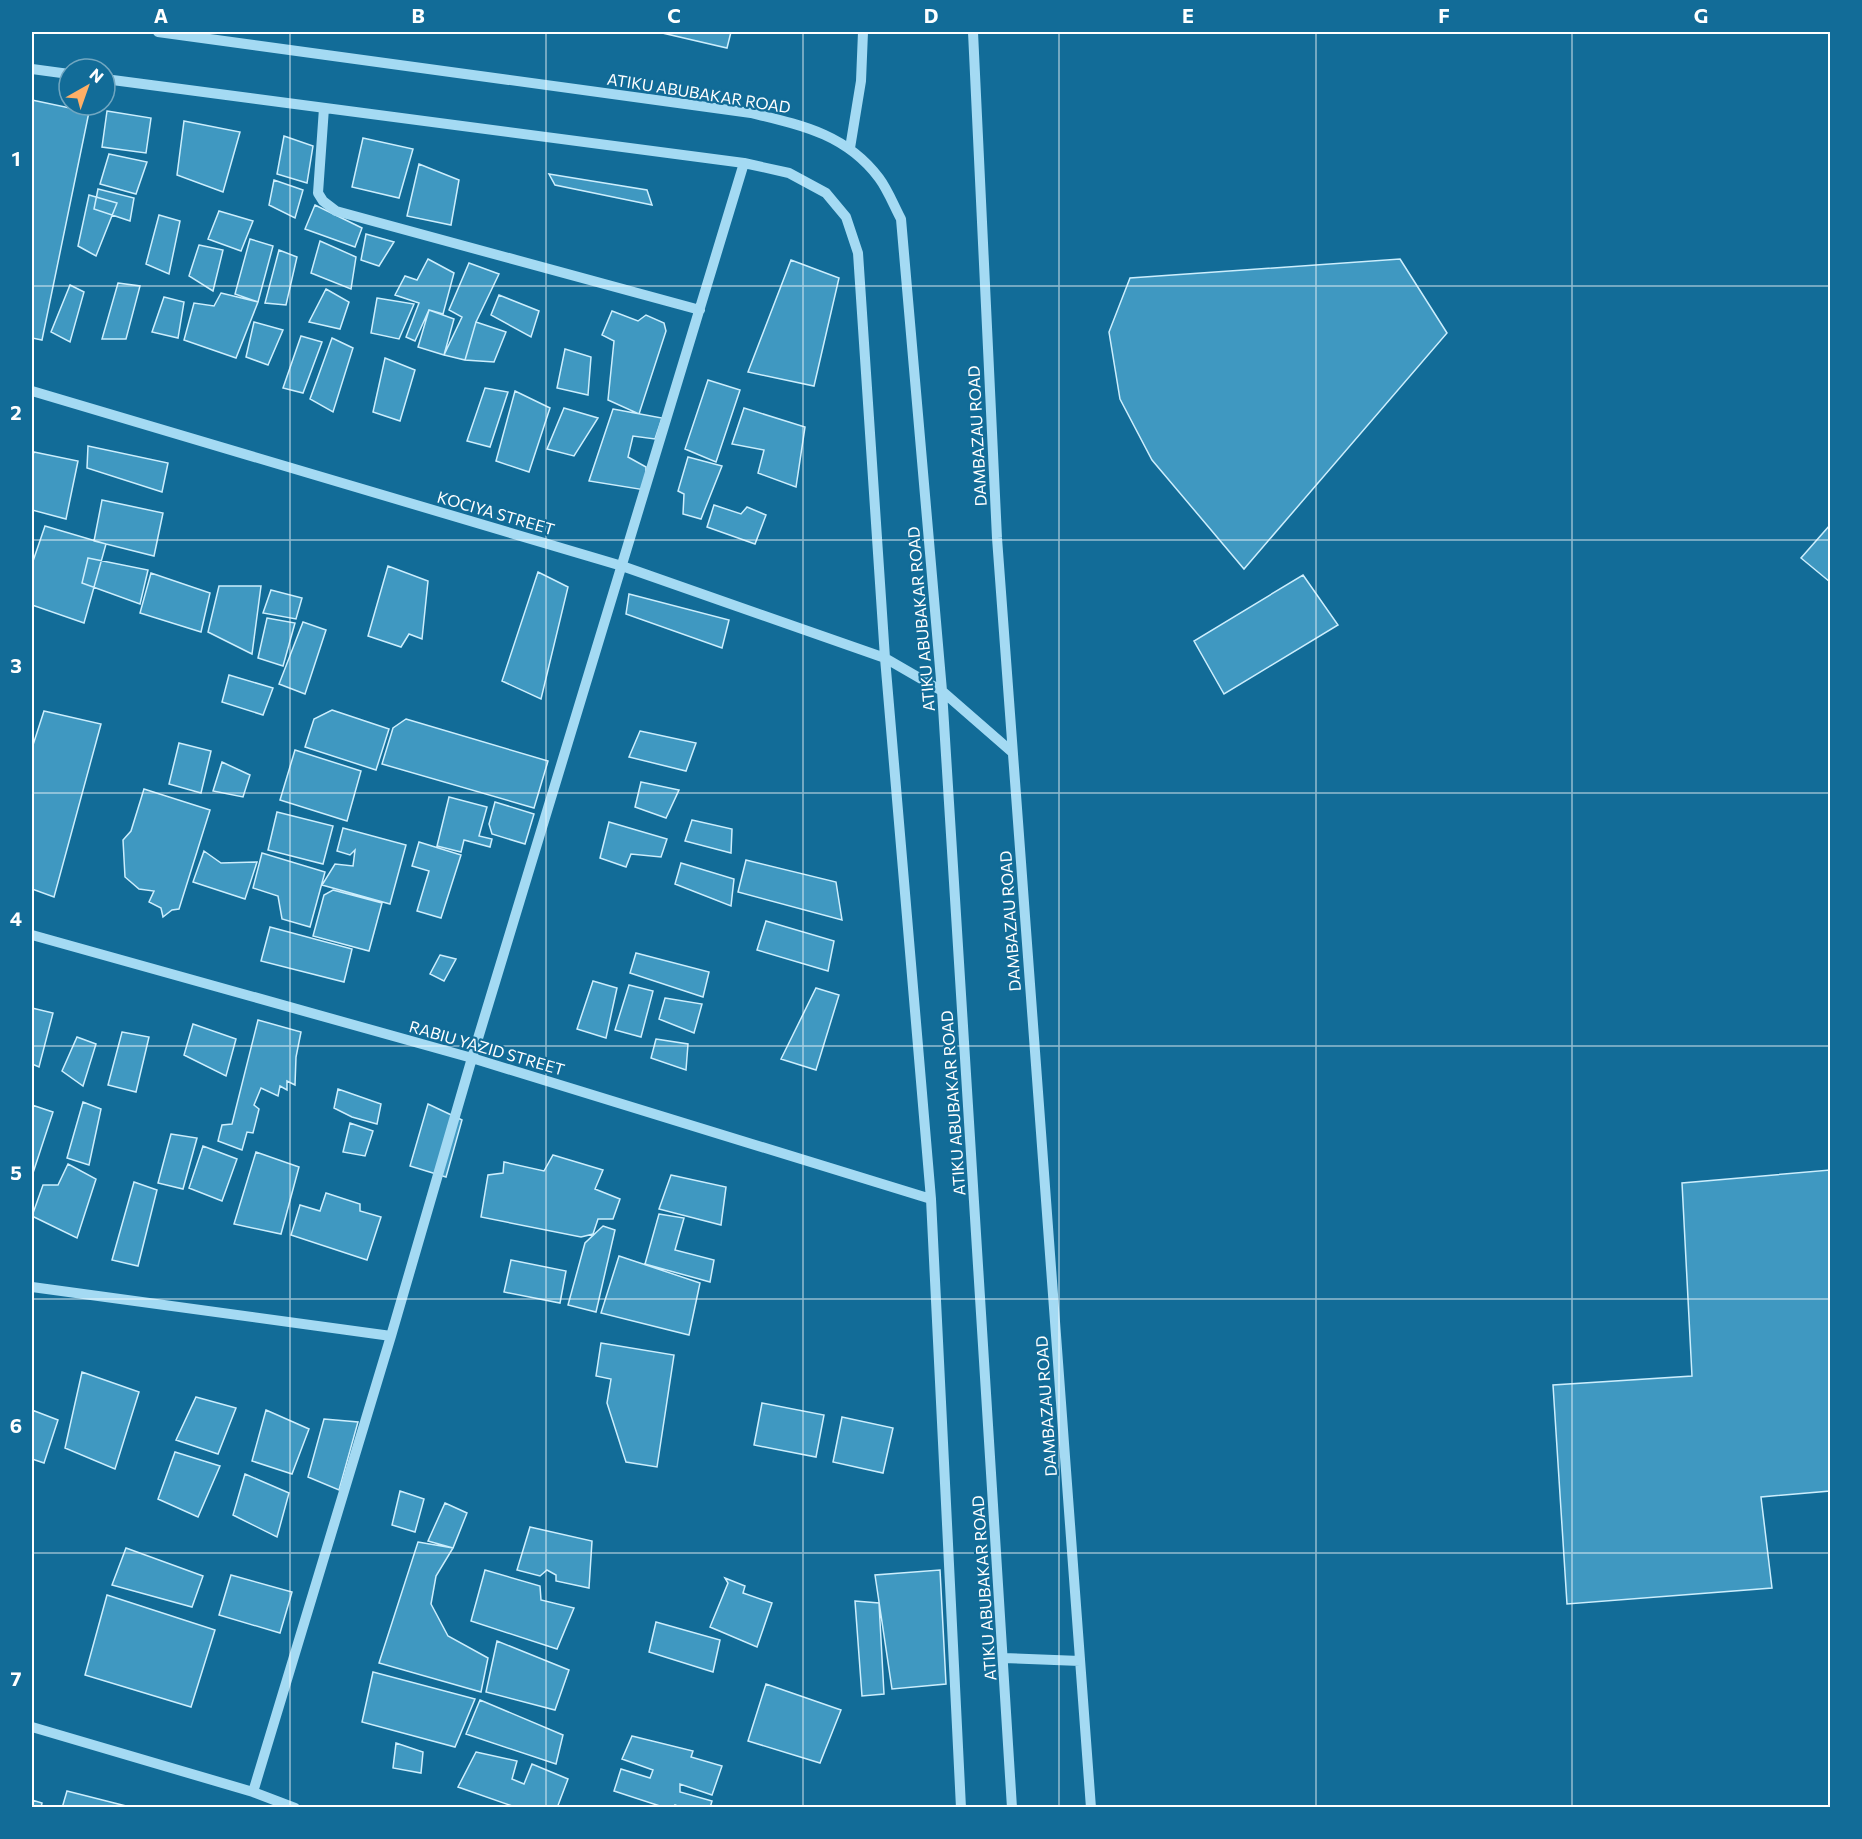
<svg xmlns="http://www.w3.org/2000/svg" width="1862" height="1839" font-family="Commissioner,sans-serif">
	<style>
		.building { fill: #3f98c1; stroke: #cceefd; stroke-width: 1.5 }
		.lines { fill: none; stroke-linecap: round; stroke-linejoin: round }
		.minor { stroke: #a4daf3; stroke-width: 10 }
		.grid { fill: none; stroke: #fff; stroke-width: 1.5; stroke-opacity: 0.55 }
		.labels { text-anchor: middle; stroke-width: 4.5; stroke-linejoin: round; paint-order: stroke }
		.street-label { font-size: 16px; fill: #fff; stroke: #126c98 }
		.neatline { fill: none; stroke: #fff; stroke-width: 2 }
		.grid-label { font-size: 20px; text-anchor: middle; font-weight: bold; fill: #fff }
	</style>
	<rect width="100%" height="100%" fill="#126c98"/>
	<!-- building -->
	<path class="building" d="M 658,32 L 731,32 L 727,48 Z
		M 32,100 L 89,112 L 42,340 L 32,338 Z
		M 107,111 L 151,118 L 146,153 L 102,147 Z
		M 184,121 L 240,132 L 223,192 L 177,175 Z
		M 284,136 L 313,146 L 307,183 L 277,174 Z
		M 363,138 L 413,149 L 399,198 L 352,187 Z
		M 109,154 L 147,162 L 136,194 L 100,184 Z
		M 419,164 L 459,180 L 451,225 L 407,216 Z
		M 549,174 L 647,190 L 652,205 L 555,185 Z
		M 274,180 L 303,190 L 295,218 L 269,205 Z
		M 98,189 L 134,198 L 130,221 L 94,209 Z
		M 89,195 L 117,203 L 96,256 L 78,246 Z
		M 315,205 L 362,228 L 355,247 L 305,229 Z
		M 219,211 L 253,221 L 241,251 L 208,239 Z
		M 159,215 L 180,221 L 169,274 L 146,264 Z
		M 366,234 L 394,242 L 379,266 L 361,260 Z
		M 250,239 L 273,246 L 258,302 L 235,294 Z
		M 320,241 L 356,257 L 351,289 L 311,273 Z
		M 199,245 L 223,250 L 213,291 L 189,276 Z
		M 279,250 L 297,257 L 286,305 L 265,303 Z
		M 428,259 L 454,273 L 443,314 L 429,310 L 415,341 L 406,337 L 419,303 L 395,295 L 405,276 L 417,280 Z
		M 1400,259 L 1447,333 L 1244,569 L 1152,460 L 1120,399 L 1109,332 L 1130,278 Z
		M 791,260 L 839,278 L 814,386 L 748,372 Z
		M 469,263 L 499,274 L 476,322 L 465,360 L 444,355 L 462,317 L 449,310 Z
		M 118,283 L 140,286 L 126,339 L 102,339 Z
		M 70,285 L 84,292 L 70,342 L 51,332 Z
		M 326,289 L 349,302 L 340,329 L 309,322 Z
		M 221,293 L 258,302 L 236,358 L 184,340 L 194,303 L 214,306 Z
		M 499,295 L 539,311 L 531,337 L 491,315 Z
		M 164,297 L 184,302 L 178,338 L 152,332 Z
		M 377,298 L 414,304 L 399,339 L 371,333 Z
		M 429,310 L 454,319 L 444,355 L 418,347 Z
		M 612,311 L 638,321 L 646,315 L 664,323 L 666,331 L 639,414 L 608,400 L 614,341 L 602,335 Z
		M 254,322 L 283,330 L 268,365 L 246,357 Z
		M 476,322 L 506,332 L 494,362 L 465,360 Z
		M 301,336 L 322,342 L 303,393 L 283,388 Z
		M 332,338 L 353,348 L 333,412 L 310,399 Z
		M 565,349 L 591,357 L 588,395 L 557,388 Z
		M 385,358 L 415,370 L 400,421 L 373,412 Z
		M 708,380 L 740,390 L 716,462 L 685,449 Z
		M 485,388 L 508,392 L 490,447 L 467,441 Z
		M 515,391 L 550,408 L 529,472 L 496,461 Z
		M 564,408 L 598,418 L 574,456 L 547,449 Z
		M 744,408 L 805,427 L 796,487 L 758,473 L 764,450 L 732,444 Z
		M 613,409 L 662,418 L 655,439 L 633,436 L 628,457 L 646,467 L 645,490 L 589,481 Z
		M 88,446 L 168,463 L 162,492 L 87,468 Z
		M 34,452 L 78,461 L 66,519 L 32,510 L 32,458 Z
		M 688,457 L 722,466 L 701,519 L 683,514 L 684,494 L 678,491 Z
		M 102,500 L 163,513 L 154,556 L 94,541 Z
		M 714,505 L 741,514 L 747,507 L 766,515 L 755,544 L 707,527 Z
		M 1830,525 L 1830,582 L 1801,558 Z
		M 45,526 L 106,544 L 84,623 L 32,605 L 32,564 Z
		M 88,558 L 148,570 L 140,604 L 82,583 Z
		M 388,566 L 428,581 L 422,639 L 409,634 L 401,647 L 368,636 Z
		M 538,572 L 568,587 L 541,699 L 502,681 Z
		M 151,573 L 210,593 L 201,632 L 140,613 Z
		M 1303,575 L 1338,625 L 1224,694 L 1194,641 Z
		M 219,586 L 261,586 L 252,654 L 208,632 Z
		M 271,590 L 302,598 L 296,619 L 263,613 Z
		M 629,594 L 729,620 L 722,648 L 626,614 Z
		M 267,618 L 295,623 L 283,666 L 258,658 Z
		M 303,622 L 326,630 L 305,694 L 279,684 Z
		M 229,675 L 273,688 L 263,715 L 222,702 Z
		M 332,710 L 389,729 L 376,770 L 305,747 L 314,719 Z
		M 44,711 L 101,724 L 54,897 L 32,889 L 32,748 Z
		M 406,719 L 548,761 L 534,808 L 382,764 L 393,728 Z
		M 640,731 L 696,743 L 686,771 L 629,757 Z
		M 179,743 L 211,751 L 201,793 L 169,784 Z
		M 295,750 L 361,771 L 347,821 L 280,800 Z
		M 222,762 L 250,775 L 243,797 L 213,791 Z
		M 641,782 L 679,790 L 666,818 L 635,807 Z
		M 144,789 L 210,810 L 179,909 L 172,910 L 163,917 L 161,908 L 149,902 L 154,891 L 139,889 L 125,877 L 123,840 L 131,831 Z
		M 449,797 L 487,807 L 479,836 L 492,839 L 490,847 L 464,840 L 461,852 L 437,846 Z
		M 495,802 L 534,814 L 525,844 L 492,834 L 489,824 Z
		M 277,812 L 333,826 L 323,864 L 268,850 Z
		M 692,820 L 732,829 L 731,853 L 685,841 Z
		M 609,822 L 667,839 L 661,857 L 631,854 L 626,867 L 600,858 Z
		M 343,828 L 406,845 L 390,904 L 322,885 L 335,864 L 353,866 L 355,850 L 350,855 L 337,851 Z
		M 419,842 L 461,855 L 441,918 L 417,911 L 429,871 L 412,866 Z
		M 204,851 L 221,863 L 257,862 L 245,899 L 193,882 Z
		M 262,853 L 325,872 L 310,927 L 282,919 L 278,896 L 253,888 Z
		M 746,860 L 836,882 L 842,920 L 738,892 Z
		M 681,863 L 734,879 L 731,906 L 675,884 Z
		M 333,890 L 382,903 L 369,951 L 313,936 L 324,895 Z
		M 766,921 L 834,941 L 828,971 L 757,950 Z
		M 270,927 L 352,949 L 344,982 L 261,961 Z
		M 636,953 L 709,972 L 703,997 L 630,973 Z
		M 440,955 L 456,959 L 444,981 L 430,974 Z
		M 593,981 L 617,988 L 606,1038 L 577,1029 Z
		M 629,985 L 653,991 L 641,1037 L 615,1030 Z
		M 816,988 L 839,995 L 816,1070 L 781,1059 Z
		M 665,998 L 702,1004 L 694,1033 L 659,1019 Z
		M 32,1008 L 53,1013 L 39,1067 L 32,1064 Z
		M 258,1020 L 301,1032 L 296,1057 L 295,1085 L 287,1081 L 287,1090 L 280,1086 L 278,1096 L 261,1088 L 254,1105 L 259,1109 L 253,1133 L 247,1132 L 242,1150 L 218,1141 L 222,1125 L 232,1124 Z
		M 193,1024 L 236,1039 L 226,1076 L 184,1055 Z
		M 122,1032 L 149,1037 L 136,1092 L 108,1085 Z
		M 77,1037 L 96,1044 L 83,1086 L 62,1071 Z
		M 656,1039 L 688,1044 L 686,1070 L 651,1058 Z
		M 338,1089 L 381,1104 L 377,1124 L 352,1117 L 334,1108 Z
		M 83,1102 L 101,1109 L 89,1165 L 67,1158 Z
		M 428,1104 L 462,1120 L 446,1177 L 410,1166 Z
		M 32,1105 L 53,1112 L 32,1176 Z
		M 350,1123 L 373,1131 L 365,1156 L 343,1152 Z
		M 171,1134 L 197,1138 L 183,1189 L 158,1183 Z
		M 203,1146 L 237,1159 L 222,1201 L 189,1188 Z
		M 256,1152 L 299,1167 L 281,1234 L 234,1224 Z
		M 553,1155 L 603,1170 L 595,1189 L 620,1199 L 613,1219 L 598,1219 L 593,1234 L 581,1237 L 481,1217 L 488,1175 L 503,1173 L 504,1162 L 544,1171 Z
		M 68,1164 L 96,1179 L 77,1238 L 32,1216 L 43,1185 L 58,1185 Z
		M 1830,1170 L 1830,1491 L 1761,1497 L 1772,1588 L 1567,1604 L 1553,1385 L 1692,1376 L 1682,1183 Z
		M 671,1175 L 726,1187 L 721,1225 L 659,1209 Z
		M 134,1182 L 157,1190 L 138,1266 L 112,1260 Z
		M 326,1193 L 360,1204 L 360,1211 L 381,1217 L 367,1260 L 291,1235 L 300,1205 L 320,1211 Z
		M 659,1214 L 684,1218 L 675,1250 L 714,1260 L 710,1282 L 645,1264 Z
		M 603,1226 L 615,1230 L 596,1312 L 568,1305 L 585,1243 Z
		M 619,1256 L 700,1283 L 689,1335 L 601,1313 Z
		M 511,1260 L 566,1271 L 560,1303 L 504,1292 Z
		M 601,1343 L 674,1355 L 657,1467 L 626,1462 L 607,1403 L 611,1379 L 596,1376 Z
		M 82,1372 L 139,1392 L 115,1469 L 65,1448 Z
		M 196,1397 L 236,1408 L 218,1454 L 176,1440 Z
		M 762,1403 L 824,1415 L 816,1457 L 754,1445 Z
		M 32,1410 L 58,1420 L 44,1463 L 32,1459 Z
		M 266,1410 L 309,1429 L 292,1474 L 252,1461 Z
		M 842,1417 L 893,1428 L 883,1473 L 833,1462 Z
		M 324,1419 L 358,1422 L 339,1490 L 308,1477 Z
		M 175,1452 L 220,1466 L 198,1517 L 158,1499 Z
		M 245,1474 L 289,1493 L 277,1537 L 233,1515 Z
		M 400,1491 L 424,1499 L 415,1532 L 392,1525 Z
		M 445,1503 L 467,1513 L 453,1548 L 428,1541 Z
		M 530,1527 L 592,1541 L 589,1588 L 556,1581 L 556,1575 L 547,1570 L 540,1576 L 517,1570 Z
		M 418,1542 L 453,1548 L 436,1576 L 431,1604 L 448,1636 L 488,1658 L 481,1692 L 379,1663 Z
		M 126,1548 L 203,1576 L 192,1607 L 112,1585 Z
		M 485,1570 L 540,1586 L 541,1600 L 574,1608 L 557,1649 L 471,1621 Z
		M 940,1570 L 946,1684 L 892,1689 L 875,1575 Z
		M 231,1575 L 292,1592 L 280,1633 L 219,1615 Z
		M 725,1578 L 745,1586 L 743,1593 L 772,1603 L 757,1647 L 710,1627 L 728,1583 Z
		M 107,1595 L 215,1630 L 191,1707 L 85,1675 Z
		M 855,1601 L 879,1603 L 884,1694 L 862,1696 Z
		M 656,1622 L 720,1640 L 713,1672 L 649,1652 Z
		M 497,1641 L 569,1670 L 555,1710 L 486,1692 Z
		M 373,1672 L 475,1699 L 455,1747 L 362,1722 Z
		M 766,1684 L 841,1710 L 820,1763 L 748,1741 Z
		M 480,1700 L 563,1735 L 556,1764 L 466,1734 Z
		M 632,1736 L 693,1751 L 691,1757 L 722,1766 L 712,1795 L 680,1784 L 680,1792 L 712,1801 L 710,1808 L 683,1808 L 675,1805 L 674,1808 L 666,1808 L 614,1791 L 621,1769 L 650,1778 L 653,1770 L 622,1759 Z
		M 396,1743 L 423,1752 L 421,1773 L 393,1768 Z
		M 476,1752 L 517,1761 L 512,1779 L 524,1784 L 532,1764 L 568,1779 L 557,1808 L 518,1808 L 458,1787 Z
		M 67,1791 L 134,1808 L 62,1808 Z
		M 32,1800 L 42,1803 L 41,1808 L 32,1808 Z"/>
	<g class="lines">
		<!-- minor -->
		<path class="minor" d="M 158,32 L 751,113 C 801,125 846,134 879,178 C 888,190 894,206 901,219 L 942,691 L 1012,1808
			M 973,32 L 997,538 L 1091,1808
			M 32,69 L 69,74
			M 105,79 L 744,163 L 789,173 L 826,193 L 846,217 L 858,253 L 885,658 L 931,1199 L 961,1808
			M 324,108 L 318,193 L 323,201 L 336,211 L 700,310
			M 850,148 L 861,81 L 863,32
			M 32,391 L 622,566 L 885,658 L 942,691 L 1012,752
			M 32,935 L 472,1058 L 931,1199
			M 32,1287 L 391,1336
			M 1003,1658 L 1080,1661
			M 32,1727 L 253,1792 L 295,1808
			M 253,1792 L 391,1336 L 472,1058 L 744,163"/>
	</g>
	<!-- grid -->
	<path class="grid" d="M 290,32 L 290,1808M 546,32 L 546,1808M 803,32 L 803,1808M 1059,32 L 1059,1808M 1316,32 L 1316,1808M 1572,32 L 1572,1808M 32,286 L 1830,286M 32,540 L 1830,540M 32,793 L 1830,793M 32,1046 L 1830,1046M 32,1299 L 1830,1299M 32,1553 L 1830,1553"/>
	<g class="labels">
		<!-- street labels -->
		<g class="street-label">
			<text transform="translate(699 93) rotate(9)" y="6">ATIKU ABUBAKAR ROAD</text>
			<text transform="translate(977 436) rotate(-93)" y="6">DAMBAZAU ROAD</text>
			<text transform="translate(496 513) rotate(16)" y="6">KOCIYA STREET</text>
			<text transform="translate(921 619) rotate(-95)" y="6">ATIKU ABUBAKAR ROAD</text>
			<text transform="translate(1010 921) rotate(-94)" y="6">DAMBAZAU ROAD</text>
			<text transform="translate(487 1048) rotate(16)" y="6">RABIU YAZID STREET</text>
			<text transform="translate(953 1103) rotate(-94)" y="6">ATIKU ABUBAKAR ROAD</text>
			<text transform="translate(1046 1406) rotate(-94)" y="6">DAMBAZAU ROAD</text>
			<text transform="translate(984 1588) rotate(-94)" y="6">ATIKU ABUBAKAR ROAD</text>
		</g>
	</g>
	<!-- border -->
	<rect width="1862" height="1839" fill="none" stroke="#126c98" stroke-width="66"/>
	<!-- north arrow -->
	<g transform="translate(87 87) rotate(40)"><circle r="28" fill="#126c98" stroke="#71a7c1" stroke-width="1.5"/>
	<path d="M0-4.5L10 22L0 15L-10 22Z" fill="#ffaf66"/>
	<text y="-9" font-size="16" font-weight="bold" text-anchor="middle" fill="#ffffff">N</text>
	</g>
	<rect x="33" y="33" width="1796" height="1773" class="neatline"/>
	<g class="grid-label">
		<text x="161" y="23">A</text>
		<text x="418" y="23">B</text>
		<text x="674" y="23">C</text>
		<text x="931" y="23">D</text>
		<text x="1188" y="23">E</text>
		<text x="1444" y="23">F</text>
		<text x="1701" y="23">G</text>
		<text x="16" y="166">1</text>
		<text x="16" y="420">2</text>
		<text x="16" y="673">3</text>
		<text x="16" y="926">4</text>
		<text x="16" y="1180">5</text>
		<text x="16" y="1433">6</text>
		<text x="16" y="1686">7</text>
	</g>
</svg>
